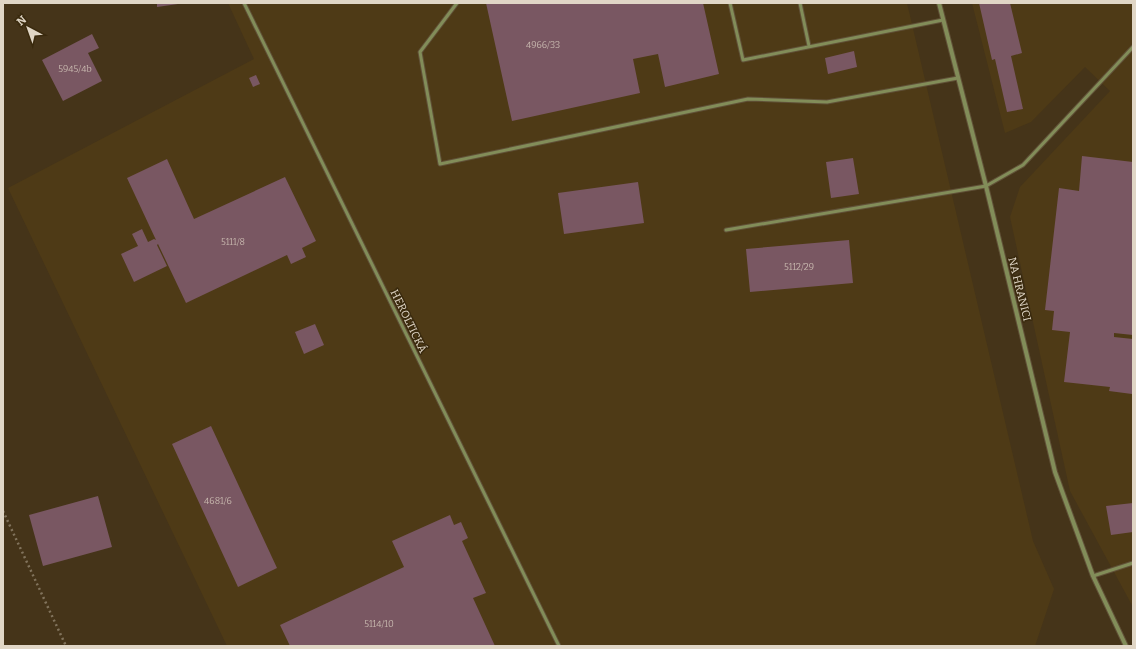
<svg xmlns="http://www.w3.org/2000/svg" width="1136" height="649" font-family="Bitter,serif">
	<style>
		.built { fill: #4e3a16 }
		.building { fill: #795762 }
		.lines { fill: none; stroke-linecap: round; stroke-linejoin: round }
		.service-casing { stroke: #615138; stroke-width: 5 }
		.minor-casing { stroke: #615138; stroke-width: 6 }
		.path { stroke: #81735c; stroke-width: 2.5; stroke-dasharray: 2 3; stroke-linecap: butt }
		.service { stroke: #828d59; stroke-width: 3 }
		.minor { stroke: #828d59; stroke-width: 4 }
		.labels { text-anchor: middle; stroke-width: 3; stroke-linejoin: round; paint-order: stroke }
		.number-label { font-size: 9px; fill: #c6b6ad }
		.street-label { font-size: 11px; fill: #e0d6c6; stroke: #3a2a0e }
	</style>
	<rect width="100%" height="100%" fill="#453419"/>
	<!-- built -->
	<path class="built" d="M 228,3 L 907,3 L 1033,541 L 1054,589 L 1035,646 L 227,646 L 8,188 L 254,59 Z
		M 972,3 L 1133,3 L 1133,607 L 1070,491 L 1010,217 L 1020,187 L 1110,91 L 1085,67 L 1031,122 L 1005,133 Z"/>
	<!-- building -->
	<path class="building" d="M 157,3 L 178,3 L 178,4 L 157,7 Z
		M 486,3 L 703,3 L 719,74 L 665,87 L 658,54 L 633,59 L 640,93 L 512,121 Z
		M 979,3 L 1010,3 L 1022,53 L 1011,56 L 1023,109 L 1007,112 L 995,59 L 992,60 Z
		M 92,34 L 99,48 L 88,53 L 102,81 L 63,101 L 42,60 Z
		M 854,51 L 857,67 L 828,74 L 825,58 Z
		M 256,75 L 260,84 L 253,87 L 249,78 Z
		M 1082,156 L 1133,162 L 1133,335 L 1114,333 L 1114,337 L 1133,339 L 1132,394 L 1109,391 L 1110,387 L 1064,382 L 1070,332 L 1052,330 L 1054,311 L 1045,310 L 1059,188 L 1079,191 Z
		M 853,158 L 859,194 L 831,198 L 826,162 Z
		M 167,159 L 194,219 L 285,177 L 316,241 L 302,248 L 306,257 L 291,264 L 287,255 L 186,303 L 158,244 L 157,245 L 167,266 L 134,282 L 121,254 L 138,246 L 132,234 L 142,229 L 148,242 L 154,239 L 156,240 L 127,178 Z
		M 638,182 L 644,223 L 564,234 L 558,193 Z
		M 849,240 L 853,283 L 750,292 L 746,249 Z
		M 315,324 L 324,345 L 304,354 L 295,332 Z
		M 211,426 L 277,568 L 238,587 L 172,444 Z
		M 98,496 L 112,547 L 43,566 L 29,515 Z
		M 1133,503 L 1133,532 L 1111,535 L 1106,506 Z
		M 450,515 L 454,525 L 461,522 L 468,538 L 462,541 L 486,593 L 473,598 L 495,646 L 290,646 L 280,625 L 404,567 L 392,541 Z"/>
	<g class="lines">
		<!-- service casing -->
		<g class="service-casing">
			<path id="service" d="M 244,3 L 559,646
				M 457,3 L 420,52 L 440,164 L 748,99 L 827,102 L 958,78
				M 730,3 L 743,60 L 943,20
				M 800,3 L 809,46
				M 726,230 L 986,186 L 1023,165 L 1133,47
				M 1093,576 L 1133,563"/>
		</g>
		<!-- minor casing -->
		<g class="minor-casing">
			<path id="minor" d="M 939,3 L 986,186 L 1055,472 L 1093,576 L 1126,646"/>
		</g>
		<!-- path -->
		<path class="path" d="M 3,511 L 66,646"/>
		<!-- service -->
		<use href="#service" class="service"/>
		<!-- minor -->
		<use href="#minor" class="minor"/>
	</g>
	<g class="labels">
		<!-- number labels -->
		<g class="number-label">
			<text x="543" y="48">4966/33</text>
			<text x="75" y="72">5945/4b</text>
			<text x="233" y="245">5111/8</text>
			<text x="799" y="270">5112/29</text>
			<text x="218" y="504">4681/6</text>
			<text x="379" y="627">5114/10</text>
		</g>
		<!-- street labels -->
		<g class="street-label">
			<text transform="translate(1020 289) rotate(76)" y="4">NA HRANICI</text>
			<text transform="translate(409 321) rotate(64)" y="4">HEROLTICKÁ</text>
		</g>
	</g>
	<!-- border -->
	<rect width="1136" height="649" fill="none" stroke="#e0d6c6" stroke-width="8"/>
	<!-- north arrow -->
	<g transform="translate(28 28) rotate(319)" stroke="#3a2a0e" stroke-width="3" paint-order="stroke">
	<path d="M0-3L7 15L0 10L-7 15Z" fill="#e0d6c6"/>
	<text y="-6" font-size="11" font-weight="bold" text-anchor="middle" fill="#e0d6c6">N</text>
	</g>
</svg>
